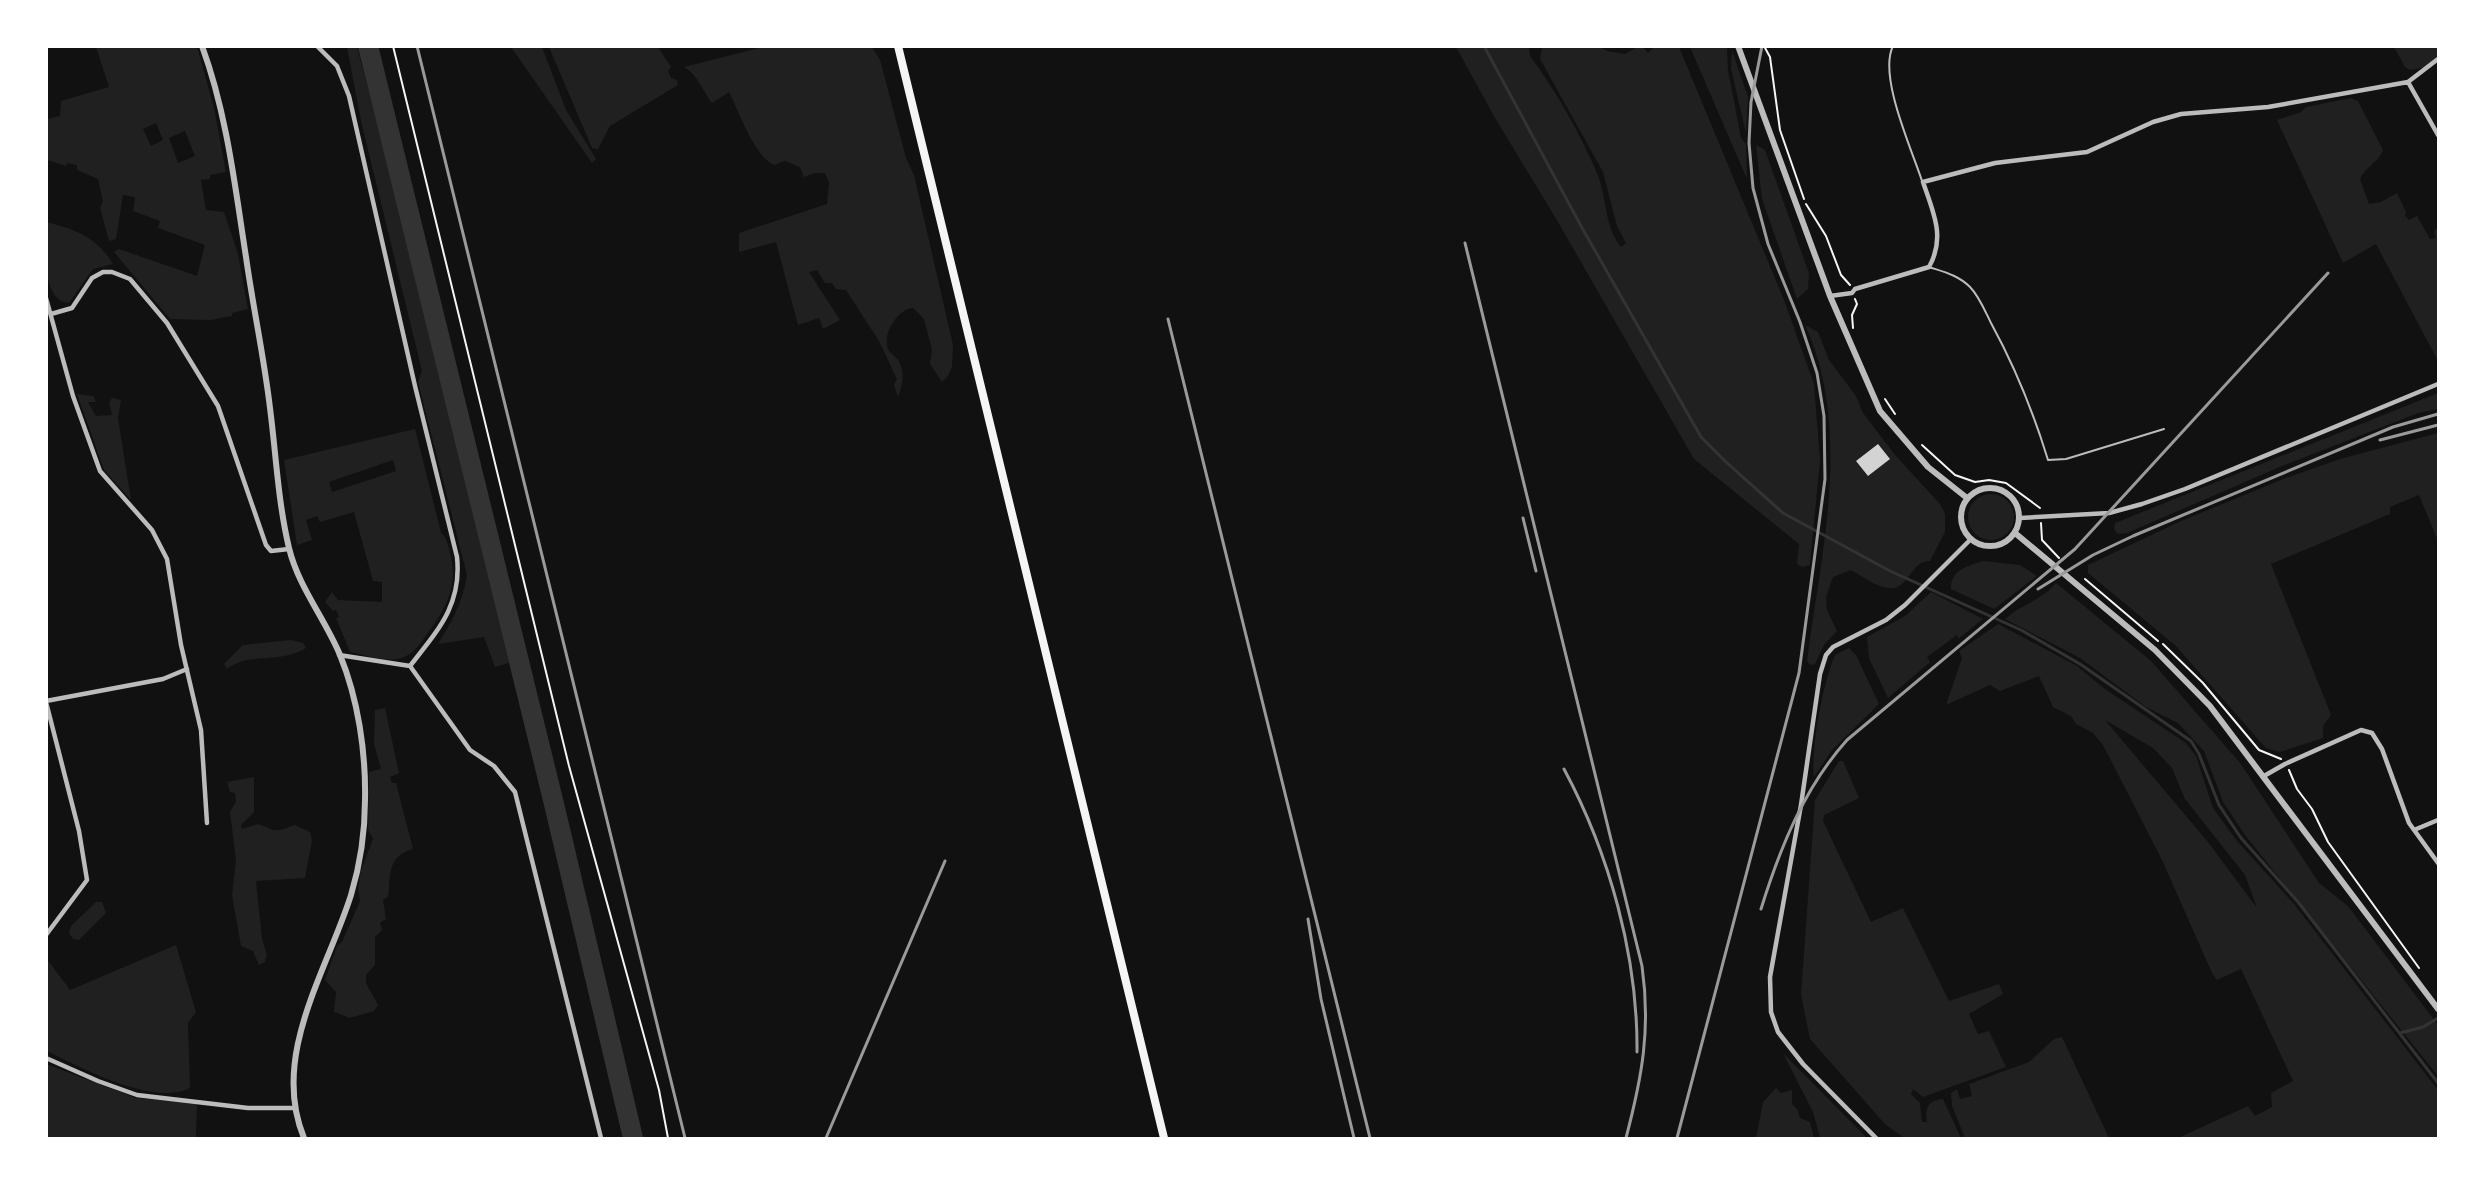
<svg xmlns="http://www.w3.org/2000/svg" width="2485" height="1185" font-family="Rubik,sans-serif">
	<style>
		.green { fill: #202020; fill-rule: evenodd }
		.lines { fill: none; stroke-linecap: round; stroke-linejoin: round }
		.stream { stroke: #333; stroke-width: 3 }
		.river { stroke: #333; stroke-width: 20 }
		.building { fill: #d3d3d3 }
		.path { stroke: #f5f5f5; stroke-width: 2 }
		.service { stroke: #bcbcbc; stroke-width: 2 }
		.minor { stroke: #bcbcbc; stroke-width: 4.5 }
		.tertiary { stroke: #bcbcbc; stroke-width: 6 }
		.primary { stroke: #f5f5f5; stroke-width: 8 }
		.rail { stroke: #9a9a9a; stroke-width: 3 }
	</style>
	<rect width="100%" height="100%" fill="#111"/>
	<!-- green -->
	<path class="green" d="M 96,47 L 197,47 L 214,108 L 226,172 L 210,175 L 210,179 L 201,180 L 206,210 L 224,212 L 238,254 L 248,309 L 232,313 L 232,316 L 211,320 L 170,319 L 114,252 L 119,249 L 197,276 L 205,245 L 158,228 L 160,221 L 133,211 L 135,197 L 123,195 L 116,239 L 109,241 L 100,208 L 103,201 L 98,179 L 77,170 L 77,165 L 67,163 L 66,166 L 47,160 L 47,119 L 60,116 L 61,101 L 109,87 ZM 156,123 L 163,140 L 151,146 L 143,129 ZM 185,131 L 195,156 L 178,163 L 169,138 Z
		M 347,47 L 357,47 C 411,251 458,458 509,663 L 495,667 L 484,637 L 438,644 C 452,622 463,601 467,575 L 418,382 L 422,371 L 361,121 Z
		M 511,47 L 542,47 L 566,110 L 596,159 L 592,163 Z
		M 549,47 L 658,47 L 671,67 L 668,71 L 671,78 L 677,80 L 678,85 L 610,126 L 598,149 L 592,148 Z
		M 763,47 L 872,47 L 880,60 L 906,158 L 914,175 L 953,345 L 952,367 L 948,376 L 942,382 L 930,364 L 932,350 L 924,319 L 913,308 C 898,309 882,333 888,349 C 890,353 895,356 898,360 C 905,371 903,385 898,397 L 894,385 L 897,379 L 879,341 L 846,290 L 836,289 L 832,283 L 825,283 L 817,270 L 809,272 L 840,320 L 823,329 L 819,318 L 798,325 L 776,242 L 739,252 L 739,233 L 827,204 L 829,183 L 825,173 L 815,173 L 804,177 L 800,167 L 785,161 L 774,165 C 754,156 739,111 729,92 L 712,103 C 703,91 697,74 684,67 Z
		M 1600,47 L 1607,51 L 1625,54 L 1637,47 L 1643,47 L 1648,53 L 1654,47 L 1679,47 L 1784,300 L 1814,384 L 1820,460 L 1810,565 L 1802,567 L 1797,564 L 1799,544 L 1694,459 L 1558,222 L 1495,118 L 1456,47 L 1529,47 L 1530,56 C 1556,91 1580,133 1597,173 C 1607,197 1604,226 1621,247 L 1626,243 L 1617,226 L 1603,172 L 1540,59 L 1542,47 Z
		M 1690,47 L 1727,47 L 1728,70 L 1741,138 L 1746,144 L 1747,179 Z
		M 2394,47 L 2438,47 L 2438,61 L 2431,66 L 2410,70 L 2405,67 Z
		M 1732,51 L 1748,97 L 1746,133 L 1731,69 Z
		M 2351,98 L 2358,101 L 2383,150 C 2378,163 2368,164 2360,179 L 2369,204 L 2381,202 L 2397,193 L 2406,212 L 2405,216 L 2409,220 L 2417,216 L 2430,239 L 2436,238 L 2434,231 L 2438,228 L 2438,361 L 2376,244 L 2343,263 L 2277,120 L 2301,112 L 2306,107 Z
		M 1756,145 L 1765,150 L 1809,273 L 1808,289 L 1797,299 L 1762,199 Z
		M 46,222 C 75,229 98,238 113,264 L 93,269 L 69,303 C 40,301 46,244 46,222 Z
		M 1805,325 L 1818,332 L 1829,360 L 1856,396 L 1863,413 L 1896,456 L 1940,504 L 1945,514 L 1945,532 L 1930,561 C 1912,559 1908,591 1889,588 C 1876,587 1862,576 1851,570 L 1833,577 L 1826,597 L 1827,610 L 1837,631 L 1824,645 L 1815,664 L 1810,665 L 1807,661 C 1821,552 1853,430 1805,325 Z
		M 2438,393 L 2438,409 L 2418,413 L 2282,466 L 2127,533 L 2118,534 L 2114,529 L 2115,523 Z
		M 77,394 L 93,396 L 96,402 L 88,402 L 96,416 L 112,415 L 109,402 L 112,398 L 121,400 L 118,418 L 131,500 L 104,470 Z
		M 415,429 L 441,533 C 447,538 448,545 450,553 C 459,585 446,609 427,634 C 421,643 414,653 404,657 C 390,664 365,655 350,652 L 336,618 L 339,617 L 336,610 L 333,611 L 325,602 L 332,592 L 338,600 L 382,602 L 382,582 L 373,581 L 354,512 L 320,522 L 317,516 L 306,520 L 312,540 L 297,545 L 284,460 ZM 393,460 L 396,471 L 332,492 L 329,482 Z
		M 2438,433 L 2438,541 L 2419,495 L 2390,507 L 2390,514 L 2271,564 L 2331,715 L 2323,726 L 2323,738 L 2280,752 L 2266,748 L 2176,646 L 2088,573 L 2088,565 L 2181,521 L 2286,478 L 2340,459 Z
		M1968 517a23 23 0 1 1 46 0a23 23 0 1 1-46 0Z
		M 1983,561 L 2020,565 L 2037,576 L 1994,609 L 1951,589 C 1950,571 1967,566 1983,561 Z
		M 2056,583 L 2151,661 L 2241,764 L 2319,883 L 2348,906 L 2438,1025 L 2438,1076 L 2245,835 L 2223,802 L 2204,751 L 2178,723 L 2146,707 L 2080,658 L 2005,619 C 2021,604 2041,601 2056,583 Z
		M 1931,592 L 1983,619 L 1958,639 L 1957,635 L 1927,657 L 1930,662 L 1888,698 L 1869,658 L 1867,637 L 1905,616 Z
		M 1998,624 L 2077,666 L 2105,689 L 2186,743 L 2196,756 L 2213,808 L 2237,841 L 2294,904 L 2438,1090 L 2438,1138 L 2178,1138 L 2248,1106 L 2255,1116 L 2272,1107 L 2271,1093 L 2293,1081 L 2241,969 L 2217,980 L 2212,973 L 2162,860 L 2103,745 L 2093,733 L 2076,724 L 2071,716 L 2053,707 L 2039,676 L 2000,691 L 1990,685 L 1946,705 L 1962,658 L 1959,651 ZM 2105,720 L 2153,748 L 2172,768 L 2185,799 L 2245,875 L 2257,908 L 2208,842 Z
		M 291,640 L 303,643 L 306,648 C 278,665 250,651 227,669 L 224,664 L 243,645 Z
		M 1849,648 L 1856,655 L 1879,704 L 1832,750 L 1814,777 C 1810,750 1824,679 1835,655 Z
		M 385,708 L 399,773 L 390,777 L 392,783 L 396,783 L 413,849 C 387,857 391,873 388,897 L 383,900 L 386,919 L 380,923 L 382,930 L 375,937 L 375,965 L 366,975 L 366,983 L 378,1005 L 374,1011 L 350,1018 L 334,1012 L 336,992 L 325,980 L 337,946 L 342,942 L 360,901 L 358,887 L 361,870 L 373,839 L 368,830 L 369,772 L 381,769 L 374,744 L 375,710 Z
		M 1839,761 L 1843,761 L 1859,798 L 1824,815 L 1823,821 L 1871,922 L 1903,908 L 1949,1001 L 1999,984 L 2003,994 L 1969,1014 L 1978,1034 L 1989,1031 L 2006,1067 L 1923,1097 L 1913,1089 L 1911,1094 L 1920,1103 L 1922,1122 L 1927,1122 C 1924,1108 1929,1100 1943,1099 L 1961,1138 L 1904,1138 L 1885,1124 L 1810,1039 L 1801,995 L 1815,800 Z
		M 254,777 L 254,812 L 241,825 L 242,829 L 258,824 L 273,830 L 281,830 L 295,825 L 310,832 L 312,840 L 305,878 L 256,881 L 262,939 L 267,955 L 265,962 L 259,965 L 253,951 L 241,946 L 232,895 L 236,860 L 230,812 L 236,802 L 235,793 L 230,792 L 227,782 Z
		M 96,902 L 102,902 L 106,913 L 79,940 L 73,939 L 69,933 L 71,926 Z
		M 176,945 L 196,1012 L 188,1023 L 190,1088 C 155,1107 79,1067 47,1051 L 47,959 L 70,990 Z
		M 2062,1037 L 2109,1138 L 1965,1138 L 1952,1106 L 1951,1093 L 1957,1089 L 1960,1099 L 1972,1096 L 1969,1084 L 2029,1062 L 2054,1039 Z
		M 1783,1053 L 1867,1138 L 1820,1138 L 1813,1112 Z
		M 46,1064 L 136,1098 L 197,1103 L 196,1138 L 47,1138 Z
		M 1776,1088 L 1781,1093 L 1792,1090 L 1792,1104 L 1797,1109 L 1800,1118 L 1810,1122 L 1814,1138 L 1756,1138 L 1763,1102 Z"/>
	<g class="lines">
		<!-- stream -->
		<path class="stream" d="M 1484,46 L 1581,226 L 1701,437 L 1726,462 L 1783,513 L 1890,571 L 2021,630 L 2080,664 L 2191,741 L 2199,754 L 2219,805 L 2241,838 L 2298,902 L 2438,1083
			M 2400,1033 L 2423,1027 L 2438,1018"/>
		<!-- river -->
		<path class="river" d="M 368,46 L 554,804 L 633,1138"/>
	</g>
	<!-- building -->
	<path class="building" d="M 1878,444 L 1890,459 L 1868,476 L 1856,461 Z"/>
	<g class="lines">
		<!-- path -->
		<path class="path" d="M 393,46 L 569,766 L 659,1090 L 668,1138
			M 1764,46 L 1770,57 L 1780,130 L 1804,199
			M 1806,204 L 1826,236 L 1841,275 L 1850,285
			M 1853,328 L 1852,315 L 1857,304 L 1855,299
			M 1885,399 L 1895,414
			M 1922,445 L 1955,475 L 1975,482 L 1989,480 L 2006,483 L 2040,508
			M 2041,523 L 2042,540 L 2059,558
			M 2085,579 L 2158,641
			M 2163,644 L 2203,683 L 2259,750 L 2281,759
			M 2289,770 L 2297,789 L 2312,809 L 2328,842 L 2419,968"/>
		<!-- service -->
		<path class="service" d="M 1893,46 C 1878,76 1912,150 1922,181
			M 1929,267 C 1944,272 1958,275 1970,287 C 1979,296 1985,311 1991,323 C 2015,367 2033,411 2048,460 L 2066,459 L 2164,429"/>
		<!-- minor -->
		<path class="minor" d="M 317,46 L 337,66 L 349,96 L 415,386 L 457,557 C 462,605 438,630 410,666 L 470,750 L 494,766 L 515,792 L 601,1138
			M 2408,82 L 2438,59
			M 1830,296 L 1852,293 L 1855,289 L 1929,267 C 1946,237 1933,212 1923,182 L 1995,163 L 2087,152 L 2153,122 L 2181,114 L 2268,107 L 2408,82 L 2438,135
			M 46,298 L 73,396 L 100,471 L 152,530 L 167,559 L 181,645 L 201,730 L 207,823
			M 51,314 L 72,308 L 92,278 L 103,272 L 112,272 L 130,279 L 167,323 L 218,406 L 266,545 L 271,551 L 289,549
			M 2020,518 L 2109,513 L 2142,504 L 2185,489 L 2438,384
			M 339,655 L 410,666
			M 46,701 L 163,679 L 187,669
			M 46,702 L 79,831 L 87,880 L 46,935
			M 2264,776 L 2285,764 L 2361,730 L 2372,733 L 2382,749 L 2409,823 L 2438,863
			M 2414,830 L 2438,820
			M 46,1058 L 98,1081 L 137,1095 L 248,1108 L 295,1108
			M 1876,1138 L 1803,1064 L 1778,1032 L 1771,1012 L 1770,977 L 1801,805 L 1820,674 L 1826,655 L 1833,647 L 1886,620 L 1905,605 L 1971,539"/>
		<!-- tertiary -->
		<path class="tertiary" d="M 202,46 C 227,114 235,187 246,257 C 253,307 264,357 270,408 C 276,454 278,502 289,548 C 298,586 325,619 340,655 C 358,699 366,752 365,800 C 365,830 360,865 351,895 C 327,971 270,1056 304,1138
			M 1738,46 L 1830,296 L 1880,411 L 1928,467 L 1967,498
			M1961 517a29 29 0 1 1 58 0a29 29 0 1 1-58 0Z
			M 2015,533 L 2155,650 L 2210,706 L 2438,1009"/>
		<!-- primary -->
		<path class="primary" d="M 898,46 L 1164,1138"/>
		<!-- rail -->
		<path class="rail" d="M 417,46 L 685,1138
			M 1465,243 L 1642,966 C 1651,1029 1642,1077 1626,1138
			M 1168,319 L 1370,1138
			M 2380,440 L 2438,425
			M 1523,518 L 1536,571
			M 2038,589 L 2093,555 L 2133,536 L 2393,427 L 2438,414
			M 1564,769 C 1609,853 1638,956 1637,1052
			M 1761,909 C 1780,848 1804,788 1847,740 L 2075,549 L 2328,273
			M 1308,919 L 1321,999 L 1354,1138
			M 826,1138 L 945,861
			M 1677,1138 L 1799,673 L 1825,479 L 1824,416 L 1817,373 L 1800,322 L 1768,244 L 1753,188 L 1749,143 L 1751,102 L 1762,46"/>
	</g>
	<!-- border -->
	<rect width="2485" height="1185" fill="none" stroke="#ffffff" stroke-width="96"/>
</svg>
